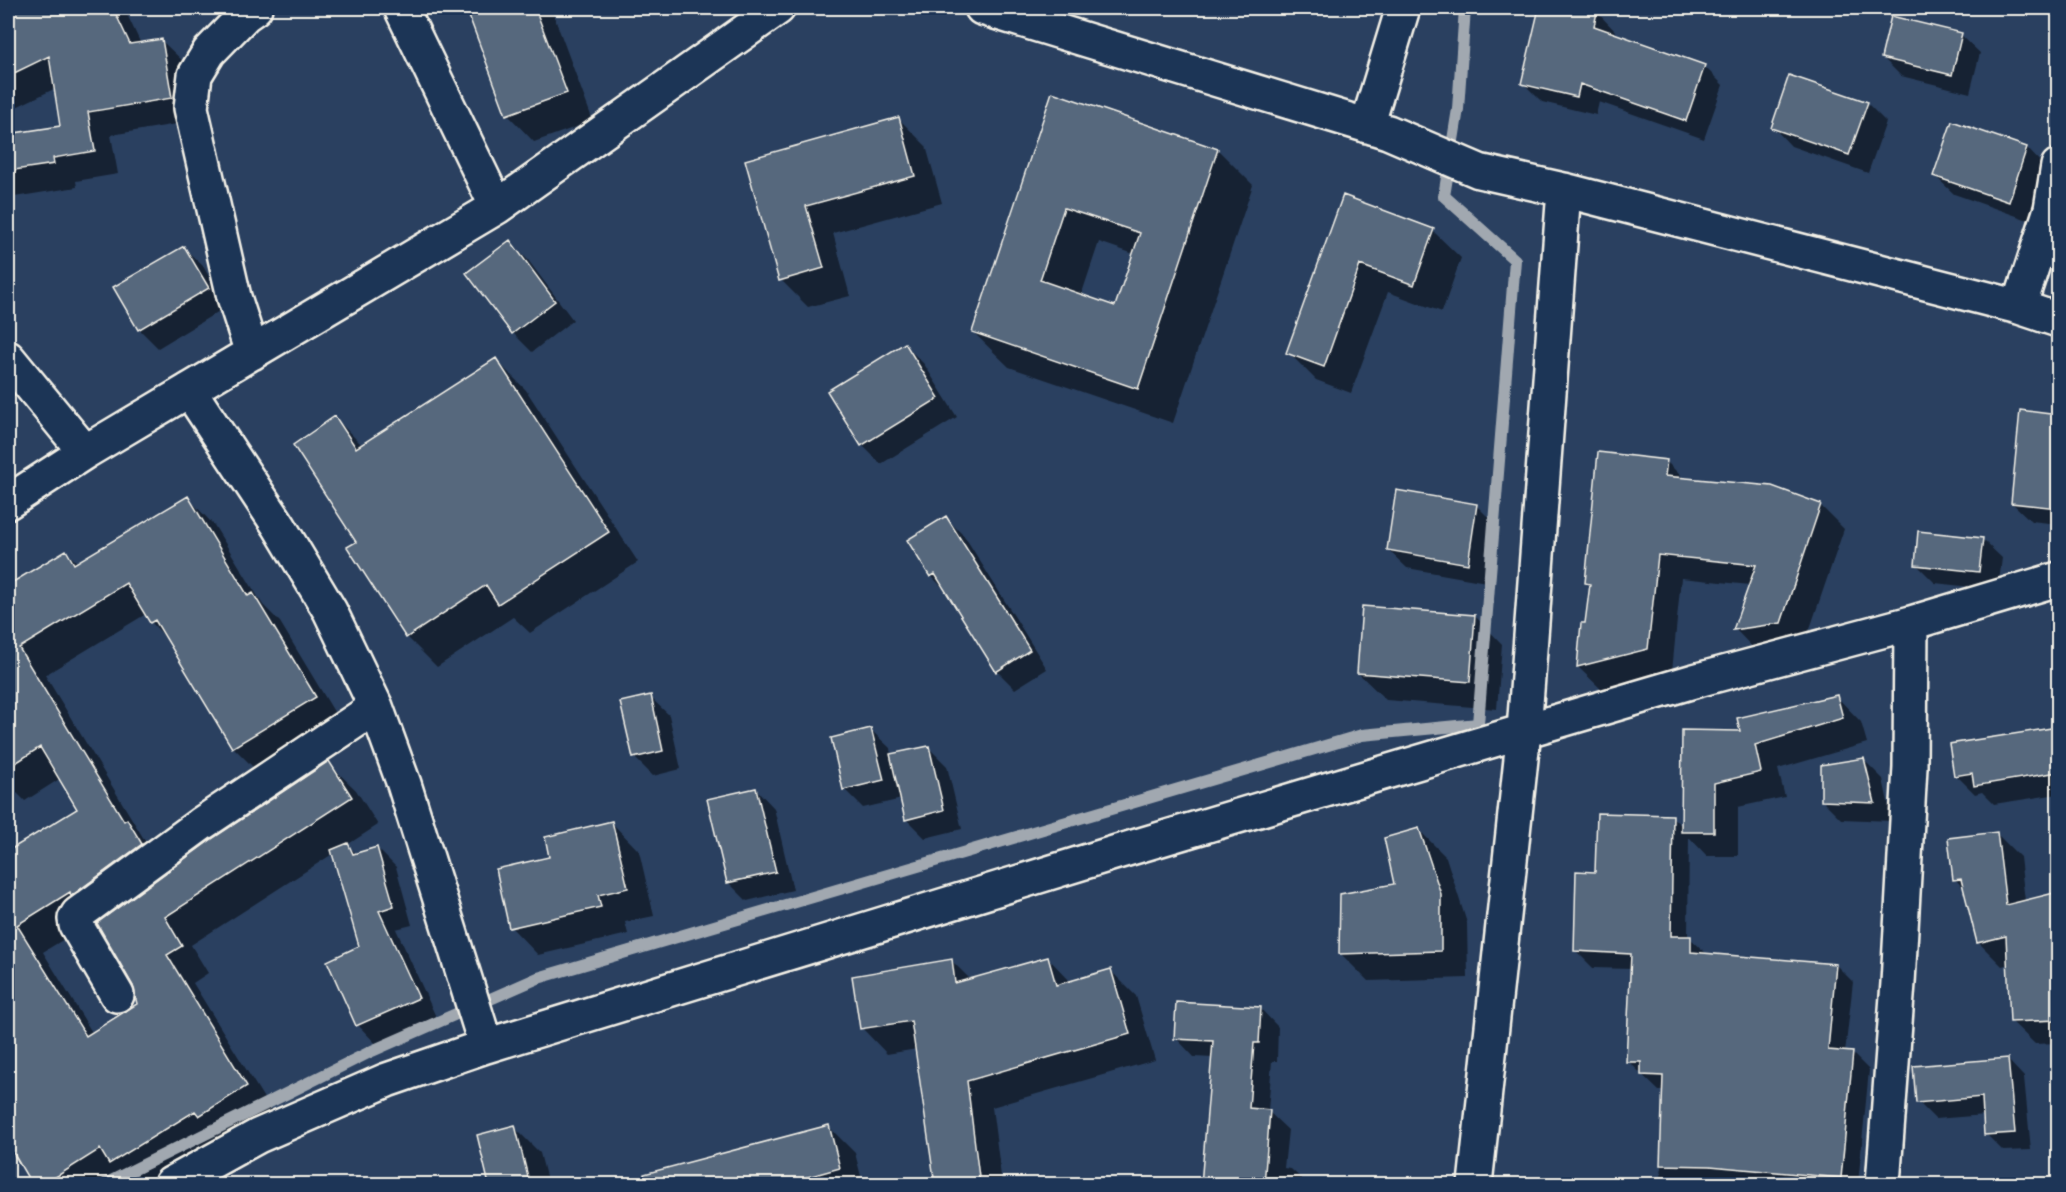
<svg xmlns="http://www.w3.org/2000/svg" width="2066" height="1192" font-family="Dekko,sans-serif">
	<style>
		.shadow { fill: #0007; fill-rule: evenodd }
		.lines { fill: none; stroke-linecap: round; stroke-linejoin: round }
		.stream { stroke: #a1a8b0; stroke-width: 12 }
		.building { fill: #56677d; stroke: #f4f1e8; stroke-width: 1.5; fill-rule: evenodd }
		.minor-casing { stroke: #f4f1e8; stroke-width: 38 }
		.minor { stroke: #1d3557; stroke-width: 33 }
	</style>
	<rect width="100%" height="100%" fill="#2a4060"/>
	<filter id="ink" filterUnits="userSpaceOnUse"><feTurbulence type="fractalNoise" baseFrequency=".0167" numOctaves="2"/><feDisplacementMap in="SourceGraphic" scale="12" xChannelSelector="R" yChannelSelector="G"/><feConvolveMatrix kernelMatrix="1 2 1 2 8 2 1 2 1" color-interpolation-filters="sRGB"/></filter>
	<g filter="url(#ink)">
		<!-- shadow -->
		<path class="shadow" d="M 8,8 L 124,8 L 141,44 L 162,41 L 186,64 L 195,121 L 111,135 L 118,174 L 76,181 L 77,187 L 8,198 L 8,136 L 62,127 L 56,88 L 8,111 Z
			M 467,8 L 551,8 L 593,121 L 534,142 L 507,114 Z
			M 1540,8 L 1577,8 L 1597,12 L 1615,31 L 1614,35 L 1704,66 L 1723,85 L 1704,139 L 1599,102 L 1596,115 L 1542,102 L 1523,83 Z
			M 1961,35 L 1980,53 L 1970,93 L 1901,76 L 1882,57 Z
			M 1053,94 L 1218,150 L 1253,185 L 1173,423 L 1009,367 L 973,332 ZM 1099,242 L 1134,254 L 1116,308 L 1081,296 Z
			M 1867,103 L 1886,122 L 1868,173 L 1791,146 L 1773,127 Z
			M 899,119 L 926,146 L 942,203 L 833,233 L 850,296 L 808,307 L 781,280 L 747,161 Z
			M 1953,123 L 2027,148 L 2045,167 L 2028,220 L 1954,194 L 1935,176 Z
			M 1344,197 L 1433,231 L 1461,258 L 1442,312 L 1388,292 L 1351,393 L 1316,380 L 1288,352 Z
			M 510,242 L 528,260 L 573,320 L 532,352 L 513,333 Z
			M 184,248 L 203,266 L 226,307 L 158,348 L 139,329 Z
			M 905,345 L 924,364 L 957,417 L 881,464 L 862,445 L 829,392 Z
			M 496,360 L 526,390 L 638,562 L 530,633 L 513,617 L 437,667 L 407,637 L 335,418 L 363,446 Z
			M 2021,412 L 2058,416 L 2058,524 L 2031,521 L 2012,503 Z
			M 1666,461 L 1684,479 L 1820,505 L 1844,529 L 1804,646 L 1758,653 L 1735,629 L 1750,585 L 1681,578 L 1672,672 L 1602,690 L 1578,667 L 1583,625 L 1586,625 L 1591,587 L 1587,583 Z
			M 187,497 L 214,525 L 263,605 L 280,622 L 342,725 L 260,774 L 233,747 L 168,640 L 151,622 L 146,614 L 45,675 L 144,839 L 154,848 L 168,873 L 328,763 L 356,790 L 378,825 L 347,845 L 357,854 L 377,848 L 396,867 L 412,925 L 396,929 L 436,1017 L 376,1044 L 358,1025 L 361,947 L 334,853 L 191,945 L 208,973 L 193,983 L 273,1113 L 222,1138 L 146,1184 L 131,1184 L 125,1178 L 114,1184 L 34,1184 L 8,1141 L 8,853 L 79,809 L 61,778 L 25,801 L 8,784 L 8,600 L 12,598 L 8,587 L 66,552 L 78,563 ZM 97,919 L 135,985 L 138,1005 L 93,1034 L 43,952 Z
			M 1476,505 L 1495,524 L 1486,582 L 1407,568 L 1388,550 Z
			M 946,518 L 965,537 L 1047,669 L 1015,689 L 997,671 L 949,594 L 931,576 Z
			M 1983,540 L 2002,558 L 1998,590 L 1935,583 L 1916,564 Z
			M 1475,616 L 1502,644 L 1497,709 L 1386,700 L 1358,673 Z
			M 650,697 L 669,715 L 681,769 L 653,776 L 634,757 Z
			M 1837,697 L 1861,722 L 1867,743 L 1778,769 L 1785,797 L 1738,807 L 1738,856 L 1707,856 L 1689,837 L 1688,938 L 1690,938 L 1707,954 L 1836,965 L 1853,982 L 1845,1053 L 1853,1054 L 1869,1070 L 1858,1184 L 1750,1184 L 1724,1182 L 1724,1184 L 1661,1184 L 1664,1091 L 1659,1091 L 1628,1061 L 1632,969 L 1593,968 L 1576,951 L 1597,874 L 1672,817 L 1683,827 L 1741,732 Z
			M 2058,728 L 2058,794 L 1994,804 L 1982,792 L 1975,794 L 1956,775 L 1951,746 Z
			M 871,730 L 890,748 L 891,756 L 928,747 L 947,766 L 962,829 L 925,838 L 906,819 L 902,799 L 863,808 L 844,789 Z
			M 1864,760 L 1883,779 L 1892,821 L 1841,819 L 1822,800 Z
			M 756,789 L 774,808 L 793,890 L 747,901 L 728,882 Z
			M 612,823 L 639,851 L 654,916 L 625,922 L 628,934 L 538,955 L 511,927 L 551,858 Z
			M 1419,830 L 1446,857 L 1467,923 L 1468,978 L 1368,981 L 1340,953 L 1396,885 Z
			M 1996,833 L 2020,857 L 2025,901 L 2058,893 L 2058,1043 L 2035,1044 L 2011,1021 L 2009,964 L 2002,966 L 1978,942 L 1965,890 L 1955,879 Z
			M 1048,958 L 1071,982 L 1110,970 L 1136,996 L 1155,1060 L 992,1107 L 1002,1184 L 937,1184 L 917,1049 L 887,1054 L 862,1028 L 951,960 L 971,980 Z
			M 1260,1008 L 1278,1027 L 1277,1061 L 1272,1061 L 1268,1111 L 1288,1130 L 1284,1168 L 1291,1169 L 1307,1184 L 1203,1184 L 1213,1058 L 1194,1057 L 1176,1038 Z
			M 2008,1060 L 2024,1077 L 2031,1150 L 2003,1151 L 1986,1134 L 1985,1115 L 1935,1119 L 1918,1102 Z
			M 514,1127 L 540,1153 L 548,1184 L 491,1184 Z
			M 829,1127 L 855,1153 L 863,1184 L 705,1184 Z"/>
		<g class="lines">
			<!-- stream -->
			<path class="stream" d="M 105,1184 L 372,1051 L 538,978 L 1362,735 L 1478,724 L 1515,260 L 1444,196 L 1458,109 L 1465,8"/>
		</g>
		<!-- building -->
		<path class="building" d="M 8,8 L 113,8 L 130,44 L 162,39 L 172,98 L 88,112 L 95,151 L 53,158 L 54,164 L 8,171 L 8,134 L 60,126 L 49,56 L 8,76 Z
			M 466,8 L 535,8 L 567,93 L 506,115 Z
			M 1539,8 L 1598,8 L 1594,26 L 1705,65 L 1686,121 L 1580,84 L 1577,97 L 1521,84 Z
			M 1891,16 L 1962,33 L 1952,75 L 1881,58 Z
			M 1789,75 L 1868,102 L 1849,155 L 1771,128 Z
			M 1052,92 L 1218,149 L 1138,389 L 972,332 ZM 1064,208 L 1140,233 L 1115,306 L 1040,280 Z
			M 899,117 L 915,176 L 806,206 L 824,268 L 779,281 L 745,160 Z
			M 1952,121 L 2027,147 L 2009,202 L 1933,176 Z
			M 1343,195 L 1434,229 L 1414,285 L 1360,265 L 1324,367 L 1286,353 Z
			M 510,240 L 555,301 L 512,334 L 466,273 Z
			M 184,246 L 209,288 L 138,330 L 113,287 Z
			M 905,343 L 939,398 L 861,446 L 827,391 Z
			M 496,358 L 609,532 L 498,604 L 486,585 L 406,638 L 347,547 L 356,542 L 293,445 L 335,416 L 356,448 Z
			M 2020,410 L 2058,415 L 2058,508 L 2011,503 Z
			M 1598,452 L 1667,460 L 1665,476 L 1772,486 L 1821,504 L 1781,623 L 1733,630 L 1756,565 L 1658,555 L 1648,649 L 1577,667 L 1581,623 L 1585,623 L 1590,584 L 1585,583 Z
			M 1396,490 L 1477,504 L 1468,564 L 1387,550 Z
			M 188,496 L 248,596 L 253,593 L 316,697 L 232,748 L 155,620 L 150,623 L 126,583 L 19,648 L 124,821 L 127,819 L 142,844 L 71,896 L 70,892 L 17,925 L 86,1036 L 137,1004 L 133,986 L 97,923 L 212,839 L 329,761 L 352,797 L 165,917 L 182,946 L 167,955 L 247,1086 L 199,1116 L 195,1111 L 109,1164 L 100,1149 L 43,1185 L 32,1185 L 8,1144 L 8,851 L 77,809 L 40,747 L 8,768 L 8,585 L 66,550 L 74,564 Z
			M 946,516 L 1030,650 L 996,672 L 935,574 L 930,577 L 907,540 Z
			M 1918,531 L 1983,538 L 1979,572 L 1915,565 Z
			M 1362,606 L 1475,615 L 1470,682 L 1357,673 Z
			M 651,695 L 663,751 L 633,758 L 620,702 Z
			M 1837,695 L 1843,718 L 1755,745 L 1761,772 L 1714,783 L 1714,832 L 1681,832 L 1682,730 L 1740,731 L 1737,718 Z
			M 2058,727 L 2058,772 L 1974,786 L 1972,773 L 1954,776 L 1949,744 Z
			M 871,728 L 884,780 L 843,790 L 831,738 Z
			M 929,746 L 944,810 L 905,820 L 890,754 Z
			M 1864,758 L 1875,803 L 1821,801 L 1821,765 Z
			M 756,788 L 776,872 L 727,883 L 707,799 Z
			M 1597,813 L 1673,815 L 1671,936 L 1691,936 L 1691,952 L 1836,964 L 1828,1050 L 1853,1052 L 1841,1178 L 1710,1166 L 1660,1165 L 1663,1076 L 1641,1075 L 1641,1062 L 1626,1062 L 1631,954 L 1574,951 L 1576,871 L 1595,872 Z
			M 612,821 L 628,888 L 598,895 L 601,907 L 509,928 L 496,869 L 549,857 L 545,837 Z
			M 1419,828 L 1441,894 L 1441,951 L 1339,954 L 1340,894 L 1394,884 L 1384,838 Z
			M 1997,832 L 2006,905 L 2058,892 L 2058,1020 L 2010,1022 L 2006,936 L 1977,943 L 1961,879 L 1953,880 L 1948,838 Z
			M 348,843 L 353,854 L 377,847 L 394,906 L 379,911 L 419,998 L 356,1026 L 327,961 L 359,946 L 331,850 Z
			M 1048,957 L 1056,985 L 1111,969 L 1130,1034 L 967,1081 L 980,1185 L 935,1185 L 911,1021 L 860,1029 L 852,976 L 952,959 L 955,983 Z
			M 1176,1002 L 1261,1007 L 1259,1043 L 1254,1043 L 1249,1108 L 1270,1110 L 1264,1185 L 1201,1185 L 1213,1041 L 1174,1039 Z
			M 2008,1058 L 2015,1133 L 1984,1135 L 1982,1097 L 1916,1103 L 1913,1066 Z
			M 515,1125 L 530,1185 L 489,1185 L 477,1135 Z
			M 829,1125 L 840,1168 L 779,1185 L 645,1185 L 644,1174 Z"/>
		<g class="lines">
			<!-- minor casing -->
			<g class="minor-casing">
				<path id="minor" d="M 401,8 L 497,207
					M 982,8 L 1388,132 L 1479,171 L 1564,190 L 2019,307 L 2058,320
					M 1367,126 L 1403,8
					M 2019,307 L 2051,209 L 2058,166
					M 252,353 L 234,297 L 191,108 L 195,75 L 209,52 L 245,15 L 255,8
					M 8,358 L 85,452
					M 189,390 L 279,526 L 330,611 L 376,707 L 404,784 L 486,1046
					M 8,502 L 85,452 L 497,207 L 778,8
					M 117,995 L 76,925 L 75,919 L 78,914 L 201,824 L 376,707
					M 171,1184 L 258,1136 L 387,1080 L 486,1046 L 1117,852 L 1524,731 L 1694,681 L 1911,623 L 2058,579
					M 1475,1184 L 1524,731 L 1564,190
					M 1883,1184 L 1898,983 L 1910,767 L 1911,623"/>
			</g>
			<!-- minor -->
			<use href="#minor" class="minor"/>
		</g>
	</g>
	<!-- margin -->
	<rect width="2066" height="1192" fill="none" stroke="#1d3557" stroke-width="30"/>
	<rect x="15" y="15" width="2036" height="1162" fill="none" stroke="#f4f1e8" stroke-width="2" filter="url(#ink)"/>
</svg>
